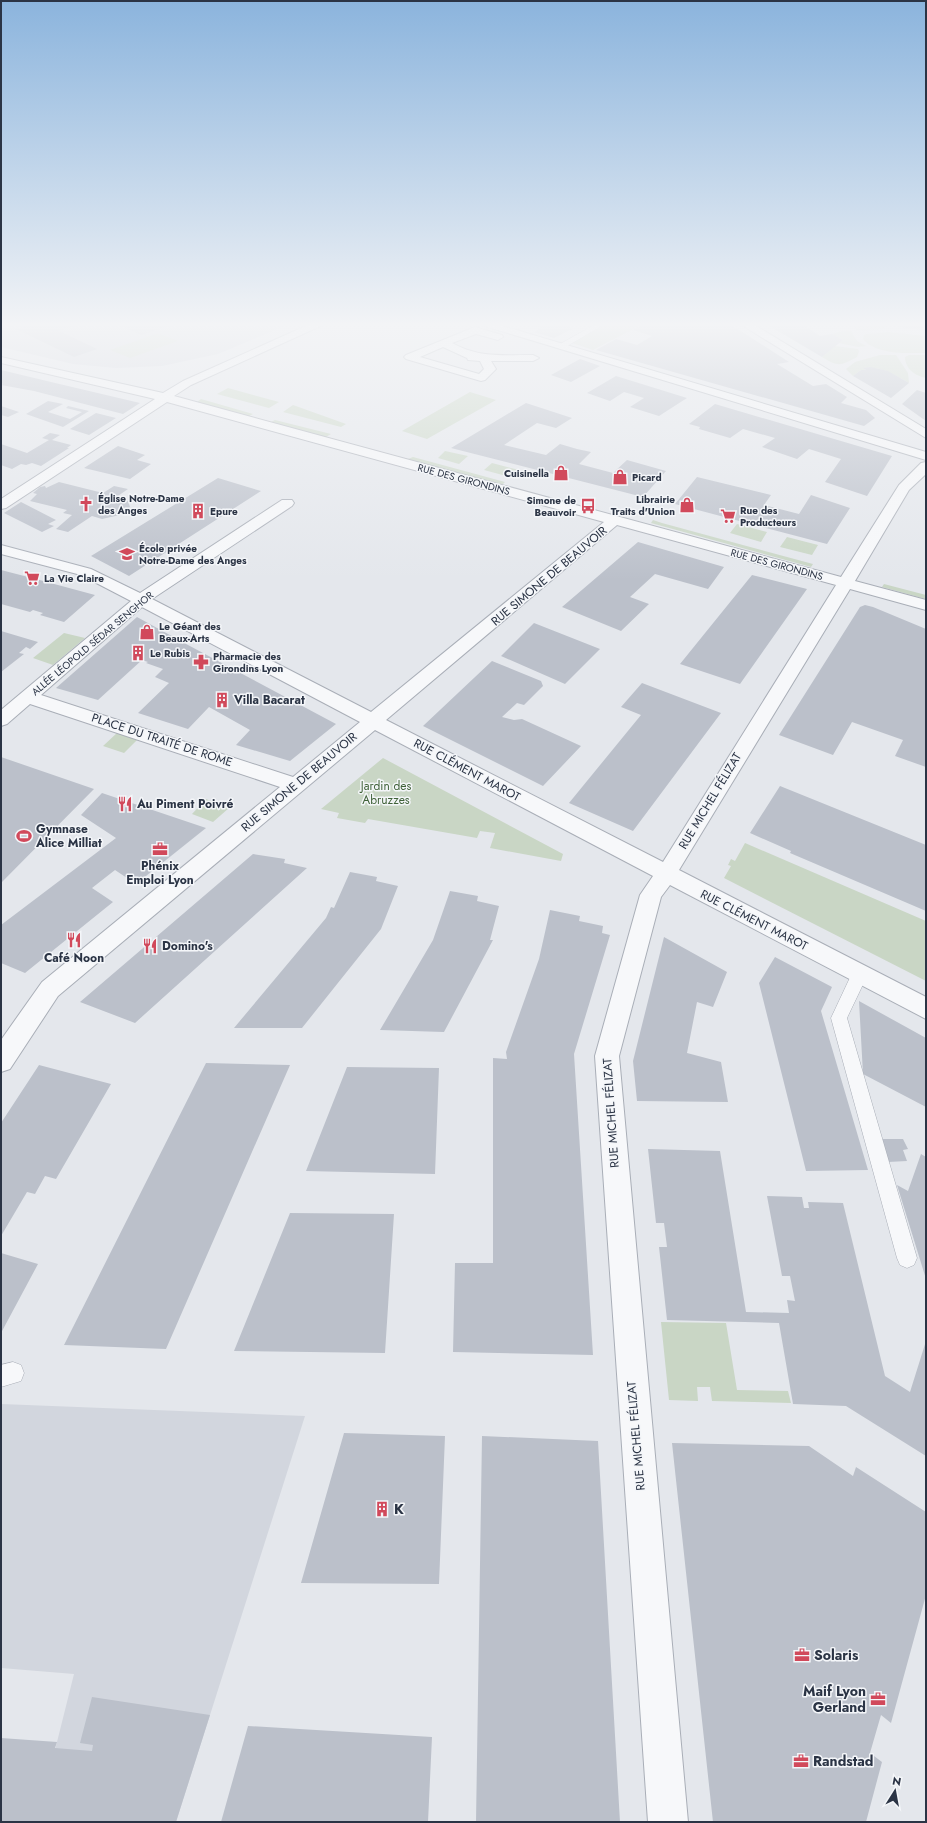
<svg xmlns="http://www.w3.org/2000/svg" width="927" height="1823" font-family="Jost,sans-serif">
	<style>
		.built { fill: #d2d6de }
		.green { fill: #c9d6c5 }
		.building { fill: #bbc0ca }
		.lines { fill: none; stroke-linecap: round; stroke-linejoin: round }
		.lane-casing { stroke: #a9aeb7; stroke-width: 1 }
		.street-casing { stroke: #a9aeb7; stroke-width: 2 }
		.lane { fill: #f7f8fa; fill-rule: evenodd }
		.street { fill: #f7f8fa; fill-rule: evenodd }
		.labels { text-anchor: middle; stroke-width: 3; stroke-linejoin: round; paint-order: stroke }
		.far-poi-label { font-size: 10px; font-weight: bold; fill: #2b3445; stroke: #f4f6f9; text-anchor: start }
		.far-street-label { font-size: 10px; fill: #2b3445; stroke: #f4f6f9 }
		.street-label { font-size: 12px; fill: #2b3445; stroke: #f4f6f9 }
		.poi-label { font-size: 12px; font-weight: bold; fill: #2b3445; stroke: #f4f6f9; text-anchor: start }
		.park-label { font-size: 12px; fill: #3f6138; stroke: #f4f6f9 }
		.near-poi-label { font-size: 14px; font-weight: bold; fill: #2b3445; stroke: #f4f6f9; text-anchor: start }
	</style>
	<rect width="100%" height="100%" fill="#e4e7ec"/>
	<!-- built -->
	<path class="built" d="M 11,324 L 289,324 L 218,354 L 162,366 L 116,368 L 73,364 L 1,347 L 1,328 Z
		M 1,1404 L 305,1416 L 176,1822 L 37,1822 L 74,1674 L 1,1668 Z"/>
	<!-- green -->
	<path class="green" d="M 606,324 L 643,324 L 593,350 L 572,343 Z
		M 848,324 L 883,324 L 887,329 L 857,330 Z
		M 846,330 L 851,331 L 857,341 L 866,346 L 858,347 L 839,343 L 843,340 L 832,334 Z
		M 888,332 L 926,336 L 926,353 C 907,353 876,355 863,339 L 864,335 L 867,334 Z
		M 158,333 L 178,341 L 130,358 L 110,350 Z
		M 835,346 L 858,349 L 859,351 L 857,357 C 840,366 839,367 822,357 Z
		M 880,355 L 896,355 L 908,373 L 909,383 C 895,375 879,365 864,368 L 866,370 L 861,370 L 853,376 L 846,369 L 855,362 Z
		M 909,355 L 926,355 L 926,378 C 916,376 905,369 905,357 Z
		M 228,388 L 279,402 L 269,408 L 217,394 Z
		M 470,392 L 496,400 L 427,439 L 402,431 Z
		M 201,399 L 253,414 L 249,416 L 197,402 Z
		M 293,405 L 346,424 L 341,427 L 283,412 Z
		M 275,420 L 331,434 L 326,437 L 271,422 Z
		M 445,451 L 468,456 L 459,464 L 438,458 Z
		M 413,457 L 505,482 L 502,485 L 408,459 Z
		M 492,463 L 519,470 L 510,477 L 484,470 Z
		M 653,520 L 662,523 L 813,564 L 811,567 L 651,523 Z
		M 737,524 L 767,532 L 761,542 L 730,533 Z
		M 787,537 L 818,545 L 812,555 L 780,547 Z
		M 884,584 L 926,595 L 926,599 L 882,587 Z
		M 64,633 L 85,638 L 53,665 L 33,658 Z
		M 117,733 L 137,740 L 124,753 L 103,746 Z
		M 383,758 L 563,854 L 561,861 L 490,848 L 495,833 L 480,831 L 477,838 L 368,819 L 365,823 L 337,818 L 339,813 L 321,809 Z
		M 206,799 L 229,808 L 213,822 L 192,814 Z
		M 745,843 L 926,921 L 926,981 L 724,878 L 731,866 L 728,865 L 731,859 L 735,861 Z
		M 661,1322 L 726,1323 L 737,1390 L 788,1391 L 791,1403 L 712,1401 L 710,1387 L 697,1387 L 698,1401 L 669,1400 Z"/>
	<!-- building -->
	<path class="building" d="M 29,324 L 80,324 L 59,331 L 97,349 L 74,357 L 16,329 Z
		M 117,324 L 172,324 L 172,325 L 141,335 Z
		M 534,324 L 562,324 L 574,328 L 554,338 L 534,332 L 541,328 L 532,326 Z
		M 644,324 L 730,324 L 789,362 L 777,364 L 813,386 L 826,384 L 847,397 L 841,403 L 866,410 L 875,418 L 864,426 L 596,350 L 616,339 L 637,345 L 652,336 L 633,330 Z
		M 766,324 L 802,324 L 820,336 L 832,334 L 843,340 L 822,357 Z
		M 897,324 L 926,324 L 926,330 L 897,327 Z
		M 580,359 L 600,366 L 571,382 L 551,375 Z
		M 871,367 L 888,371 L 909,383 L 891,398 L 853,376 L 861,370 L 866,370 L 863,368 Z
		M 1,370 L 51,382 L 140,403 L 123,414 L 34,391 L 1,385 L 3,384 L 1,383 Z
		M 616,376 L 687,398 L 659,416 L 630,407 L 644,398 L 624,392 L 610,401 L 587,393 Z
		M 917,390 L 926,393 L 926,421 L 902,404 Z
		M 48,401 L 63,404 L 48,412 L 70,419 L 82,412 L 66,408 L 68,406 L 89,411 L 63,427 L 26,414 Z
		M 526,403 L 572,418 L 556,428 L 537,423 L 504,445 L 546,455 L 560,444 L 577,449 L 591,452 L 579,464 L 613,473 L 627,460 L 666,471 L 643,497 L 451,448 Z
		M 715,404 L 892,456 L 867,496 L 825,482 L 841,459 L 809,449 L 797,459 L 762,447 L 775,438 L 743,429 L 730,438 L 699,429 L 700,427 L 689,424 Z
		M 1,406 L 19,412 L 8,417 L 1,415 Z
		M 96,413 L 116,418 L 89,435 L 70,429 Z
		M 50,433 L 60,435 L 52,440 L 71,445 L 67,448 L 69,448 L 41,466 L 32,463 L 26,465 L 21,464 L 12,469 L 1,465 L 1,444 L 27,453 L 49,440 L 42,438 Z
		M 118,446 L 145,455 L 137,460 L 151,464 L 130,479 L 84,468 Z
		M 697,477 L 771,495 L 764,505 L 799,514 L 811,495 L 850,508 L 827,544 L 675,504 Z
		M 218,478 L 261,491 L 129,576 L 91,556 Z
		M 59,482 L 103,493 L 114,486 L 128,489 L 115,498 L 128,501 L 130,507 L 120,515 L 102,519 L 92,516 L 68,532 L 56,529 L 72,515 L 63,513 L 67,510 L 30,501 L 37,494 L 33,493 L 40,487 L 45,486 L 46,488 Z
		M 21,502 L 56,520 L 48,524 L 54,526 L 42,532 L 4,513 Z
		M 638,542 L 724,567 L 708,589 L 655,574 L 630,597 L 649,604 L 621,631 L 562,607 Z
		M 1,570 L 32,578 L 95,595 L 64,622 L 40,615 L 43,613 L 33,610 L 30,612 L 1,604 Z
		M 752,575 L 807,589 L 740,684 L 680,664 Z
		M 865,605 L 873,607 L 926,629 L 926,767 L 895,756 L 903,740 L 852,722 L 833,755 L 779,735 L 860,607 Z
		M 137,617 L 188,645 L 336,724 L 290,761 L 236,745 L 250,730 L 209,707 L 188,729 L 138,713 L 169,683 L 155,677 L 163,669 L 146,663 L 148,662 L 142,660 L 98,700 L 56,688 Z
		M 534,623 L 600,649 L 565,684 L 501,656 Z
		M 1,631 L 38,642 L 30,649 L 26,647 L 19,653 L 24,654 L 1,672 Z
		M 492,661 L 541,681 L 543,686 L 524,705 L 517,703 L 502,717 L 514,720 L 522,719 L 581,746 L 543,786 L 423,726 Z
		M 642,683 L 721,713 L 633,831 L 569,803 L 641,715 L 621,707 Z
		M 1,757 L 94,789 L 1,883 Z
		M 780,786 L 926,845 L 926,911 L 790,853 L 791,851 L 750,833 Z
		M 102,793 L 206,828 L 136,884 L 115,870 L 92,888 L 113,902 L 25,973 L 1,963 L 1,925 L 116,838 L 81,815 Z
		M 253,854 L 285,859 L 284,863 L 307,868 L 135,1023 L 80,1002 Z
		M 350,872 L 377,877 L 376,881 L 398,886 L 381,929 L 302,1028 L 234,1028 L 326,918 L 331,907 L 334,908 Z
		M 450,891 L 478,896 L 477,901 L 499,906 L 490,940 L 493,940 L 444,1032 L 380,1030 L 433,940 Z
		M 550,910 L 580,916 L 579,921 L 603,926 L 602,933 L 610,935 L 574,1054 L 593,1355 L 453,1352 L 455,1263 L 493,1263 L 493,1058 L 507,1059 L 506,1052 L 539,959 Z
		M 664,937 L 727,972 L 713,1007 L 697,1002 L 687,1053 L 721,1062 L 728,1102 L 637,1101 L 633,1061 Z
		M 775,957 L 832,987 L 821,1011 L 868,1170 L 806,1171 L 759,983 Z
		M 859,1001 L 926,1038 L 926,1107 L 863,1074 Z
		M 206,1063 L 290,1065 L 166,1349 L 64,1345 Z
		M 39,1065 L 111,1084 L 56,1179 L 45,1176 L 35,1194 L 27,1192 L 1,1236 L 1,1123 Z
		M 347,1067 L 439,1068 L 435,1174 L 306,1171 Z
		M 881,1139 L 903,1139 L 908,1149 L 903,1150 L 907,1161 L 888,1162 Z
		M 648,1149 L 720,1151 L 746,1312 L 789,1313 L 787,1300 L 795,1301 L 790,1276 L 782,1276 L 767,1196 L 802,1197 L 804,1208 L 809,1208 L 808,1202 L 843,1203 L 885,1376 L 910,1392 L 926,1341 L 926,1456 L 846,1406 L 793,1404 L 779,1323 L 667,1320 L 659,1247 L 667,1247 L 664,1223 L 656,1223 Z
		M 921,1154 L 926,1157 L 926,1279 L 897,1185 L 908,1191 Z
		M 290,1213 L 394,1214 L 385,1353 L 234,1351 Z
		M 1,1253 L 38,1264 L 1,1333 Z
		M 344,1433 L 445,1436 L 439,1584 L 301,1583 Z
		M 482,1436 L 598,1441 L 620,1822 L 476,1822 Z
		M 672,1443 L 809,1446 L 853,1476 L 856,1467 L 926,1512 L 926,1595 L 891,1723 L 881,1715 L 870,1753 L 882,1762 L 866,1822 L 713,1822 Z
		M 92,1697 L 210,1715 L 176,1822 L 1,1822 L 1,1738 L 57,1742 L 55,1748 L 92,1751 L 93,1745 L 80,1743 Z
		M 248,1726 L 432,1737 L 428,1822 L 221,1822 Z"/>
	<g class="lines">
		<!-- lane casing -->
		<g class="lane-casing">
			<path id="lane" d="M 596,324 L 605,324 L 562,349 L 555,347 Z
				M 860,967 L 866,969 L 868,974 L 847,1018 L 917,1258 L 914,1265 L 907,1268 L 900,1265 L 897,1258 L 831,1018 L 854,969 Z
				M 13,1362 L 21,1365 L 24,1373 L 21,1381 L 1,1387 L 1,1365 Z"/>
		</g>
		<!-- street casing -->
		<g class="street-casing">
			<path id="street" d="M 310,324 L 325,324 L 191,385 L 174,396 L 841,577 L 899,485 L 921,463 L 926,462 L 926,474 L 909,490 L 855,581 L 926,600 L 926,610 L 850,589 L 679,870 L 926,997 L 926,1019 L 670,885 L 661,897 L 619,1056 L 688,1822 L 648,1822 L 595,1056 L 640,895 L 653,876 L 375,730 L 58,996 L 10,1069 L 1,1072 L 1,1040 L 42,982 L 280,787 L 30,704 L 7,724 L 1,726 L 1,710 L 131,601 L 81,575 L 1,554 L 1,545 L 91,569 L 140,593 L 282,500 L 292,500 L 294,503 L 292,506 L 152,599 L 371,712 L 604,522 L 167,402 L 6,508 L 1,509 L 1,499 L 155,399 L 1,363 L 1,357 L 163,393 L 183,381 ZM 617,525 L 836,585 L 663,862 L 386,720 ZM 142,607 L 360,722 L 293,777 L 41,695 Z
				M 478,324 L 496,324 L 926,452 L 926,460 Z
				M 740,324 L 753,324 L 926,429 L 926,438 Z
				M 475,327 L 502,335 L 503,337 L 498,340 L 476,334 L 452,343 C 479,358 503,355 533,355 L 539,358 L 533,361 L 491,361 L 496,369 L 485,380 L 481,381 L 406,359 L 404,357 L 406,355 ZM 443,347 L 467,358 L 468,360 L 480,361 L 484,369 L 479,374 L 420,357 Z"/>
		</g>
		<!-- lane -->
		<use href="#lane" class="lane"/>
		<!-- street -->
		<use href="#street" class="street"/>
	</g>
	<!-- sky -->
	<linearGradient id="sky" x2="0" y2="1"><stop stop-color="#8bb4dd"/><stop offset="0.56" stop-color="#f3f4f6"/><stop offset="1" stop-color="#f3f4f6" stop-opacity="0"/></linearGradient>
	<rect width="927" height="580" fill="url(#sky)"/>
	<!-- icons -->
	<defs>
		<g id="shop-bare" transform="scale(1.2)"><path d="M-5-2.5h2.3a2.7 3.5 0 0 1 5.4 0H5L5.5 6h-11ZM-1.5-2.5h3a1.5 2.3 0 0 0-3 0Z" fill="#d1495b" stroke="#f4f6f9" stroke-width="2.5" paint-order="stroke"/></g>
		<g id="church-bare" transform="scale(1.2)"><path d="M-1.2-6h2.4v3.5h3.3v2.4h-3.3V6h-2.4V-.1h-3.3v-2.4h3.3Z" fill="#d1495b" stroke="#f4f6f9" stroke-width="2.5" paint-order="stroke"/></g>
		<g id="bus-bare" transform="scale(1.2)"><path d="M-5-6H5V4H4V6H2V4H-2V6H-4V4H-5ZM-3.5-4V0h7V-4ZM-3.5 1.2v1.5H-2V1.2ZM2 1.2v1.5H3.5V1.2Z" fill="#d1495b" stroke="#f4f6f9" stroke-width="2.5" paint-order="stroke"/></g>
		<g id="building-bare" transform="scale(1.2)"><path d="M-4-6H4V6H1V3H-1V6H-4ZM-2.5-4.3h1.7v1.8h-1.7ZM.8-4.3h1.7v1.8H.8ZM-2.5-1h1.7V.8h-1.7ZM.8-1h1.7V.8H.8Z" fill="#d1495b" stroke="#f4f6f9" stroke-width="2.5" paint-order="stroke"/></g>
		<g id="supermarket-bare" transform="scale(1.2)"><path d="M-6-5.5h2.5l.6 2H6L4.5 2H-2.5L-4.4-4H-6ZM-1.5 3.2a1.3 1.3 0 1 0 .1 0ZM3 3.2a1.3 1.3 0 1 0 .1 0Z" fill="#d1495b" stroke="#f4f6f9" stroke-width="2.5" paint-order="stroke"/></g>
		<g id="school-bare" transform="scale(1.2)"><path d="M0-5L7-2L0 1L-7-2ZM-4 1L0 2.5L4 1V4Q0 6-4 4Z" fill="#d1495b" stroke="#f4f6f9" stroke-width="2.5" paint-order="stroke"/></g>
		<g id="pharmacy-bare" transform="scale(1.2)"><path d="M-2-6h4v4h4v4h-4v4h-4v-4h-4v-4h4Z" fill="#d1495b" stroke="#f4f6f9" stroke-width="2.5" paint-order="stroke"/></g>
		<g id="restaurant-bare" transform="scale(1.2)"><path d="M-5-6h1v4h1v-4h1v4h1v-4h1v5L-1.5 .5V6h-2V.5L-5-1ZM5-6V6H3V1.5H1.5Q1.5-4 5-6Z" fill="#d1495b" stroke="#f4f6f9" stroke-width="2.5" paint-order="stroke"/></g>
		<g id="stadium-bare" transform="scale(1.2)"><path d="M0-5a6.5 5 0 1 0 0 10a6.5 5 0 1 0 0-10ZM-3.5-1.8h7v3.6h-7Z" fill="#d1495b" stroke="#f4f6f9" stroke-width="2.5" paint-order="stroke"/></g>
		<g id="office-bare" transform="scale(1.2)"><path d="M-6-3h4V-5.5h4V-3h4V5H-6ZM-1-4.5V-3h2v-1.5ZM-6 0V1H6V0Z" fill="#d1495b" stroke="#f4f6f9" stroke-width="2.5" paint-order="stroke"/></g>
	</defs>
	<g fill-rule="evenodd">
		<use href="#shop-bare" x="561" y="473"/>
		<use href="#shop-bare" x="620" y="477"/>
		<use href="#church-bare" x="86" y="504"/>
		<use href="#shop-bare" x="687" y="505"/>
		<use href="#bus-bare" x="588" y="506"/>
		<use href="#building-bare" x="198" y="511"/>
		<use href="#supermarket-bare" x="728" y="516"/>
		<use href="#school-bare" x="127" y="554"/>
		<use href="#supermarket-bare" x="32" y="578"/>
		<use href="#shop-bare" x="147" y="632"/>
		<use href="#building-bare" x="138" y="653"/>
		<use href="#pharmacy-bare" x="201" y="662"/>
		<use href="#building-bare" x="222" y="700"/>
		<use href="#restaurant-bare" x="125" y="804"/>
		<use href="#stadium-bare" x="24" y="836"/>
		<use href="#office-bare" x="160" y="849"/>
		<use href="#restaurant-bare" x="74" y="940"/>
		<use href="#restaurant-bare" x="150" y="946"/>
		<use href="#building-bare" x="382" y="1509"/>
		<use href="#office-bare" x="802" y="1655"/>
		<use href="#office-bare" x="878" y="1699"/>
		<use href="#office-bare" x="801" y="1761"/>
	</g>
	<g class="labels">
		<!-- far-poi labels -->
		<g class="far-poi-label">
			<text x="549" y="477" text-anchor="end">Cuisinella</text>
			<text x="632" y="481">Picard</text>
			<text x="98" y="502">Église Notre-Dame<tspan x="98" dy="12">des Anges</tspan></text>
			<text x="675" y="503" text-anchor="end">Librairie<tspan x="675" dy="12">Traits d'Union</tspan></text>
			<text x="576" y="504" text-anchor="end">Simone de<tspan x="576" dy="12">Beauvoir</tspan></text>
			<text x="740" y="514">Rue des<tspan x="740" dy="12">Producteurs</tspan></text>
			<text x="210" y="515">Epure</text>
			<text x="139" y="552">École privée<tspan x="139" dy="12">Notre-Dame des Anges</tspan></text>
			<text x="44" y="582">La Vie Claire</text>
			<text x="159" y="630">Le Géant des<tspan x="159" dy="12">Beaux-Arts</tspan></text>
			<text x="150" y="657">Le Rubis</text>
			<text x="213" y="660">Pharmacie des<tspan x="213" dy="12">Girondins Lyon</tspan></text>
		</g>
		<!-- far-street labels -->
		<g class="far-street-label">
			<text transform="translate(464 479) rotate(15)" y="4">RUE DES GIRONDINS</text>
			<text transform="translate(777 564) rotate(15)" y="4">RUE DES GIRONDINS</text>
			<text transform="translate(92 643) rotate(-40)" y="4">ALLÉE LÉOPOLD SÉDAR SENGHOR</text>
		</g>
		<!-- street labels -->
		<g class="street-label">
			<text transform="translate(549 576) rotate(-40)" y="4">RUE SIMONE DE BEAUVOIR</text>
			<text transform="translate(162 740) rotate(18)" y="4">PLACE DU TRAITÉ DE ROME</text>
			<text transform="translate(467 770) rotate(28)" y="4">RUE CLÉMENT MAROT</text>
			<text transform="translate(299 782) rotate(-40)" y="4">RUE SIMONE DE BEAUVOIR</text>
			<text transform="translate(710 801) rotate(-59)" y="4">RUE MICHEL FÉLIZAT</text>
			<text transform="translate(754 920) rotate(27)" y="4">RUE CLÉMENT MAROT</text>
			<text transform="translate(611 1113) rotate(-94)" y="4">RUE MICHEL FÉLIZAT</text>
			<text transform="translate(636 1436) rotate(-95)" y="4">RUE MICHEL FÉLIZAT</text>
		</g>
		<!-- poi labels -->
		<g class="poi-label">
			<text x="234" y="704">Villa Bacarat</text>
			<text x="137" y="808">Au Piment Poivré</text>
			<text x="36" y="833">Gymnase<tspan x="36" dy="14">Alice Milliat</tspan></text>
			<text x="160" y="870" text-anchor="middle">Phénix<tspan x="160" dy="14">Emploi Lyon</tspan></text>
			<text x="162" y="950">Domino's</text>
			<text x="74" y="962" text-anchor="middle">Café Noon</text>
		</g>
		<!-- park labels -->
		<g class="park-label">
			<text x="386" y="790">Jardin des<tspan x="386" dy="14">Abruzzes</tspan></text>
		</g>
		<!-- near-poi labels -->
		<g class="near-poi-label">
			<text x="394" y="1514">K</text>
			<text x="814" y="1660">Solaris</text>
			<text x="866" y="1696" text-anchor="end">Maif Lyon<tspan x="866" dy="16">Gerland</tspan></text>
			<text x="813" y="1766">Randstad</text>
		</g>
	</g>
	<!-- border -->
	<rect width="927" height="1823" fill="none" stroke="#2b3445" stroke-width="4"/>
	<!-- north arrow -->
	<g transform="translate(895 1791) rotate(11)" stroke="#f4f6f9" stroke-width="3" paint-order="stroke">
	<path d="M0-3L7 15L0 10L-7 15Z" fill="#2b3445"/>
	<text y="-6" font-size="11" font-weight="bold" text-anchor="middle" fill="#2b3445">N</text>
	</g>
</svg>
